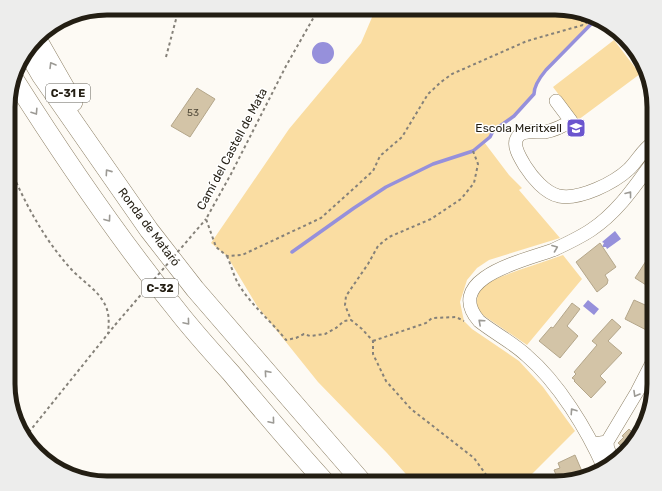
<svg xmlns="http://www.w3.org/2000/svg" width="662" height="491" font-family="Rubik,sans-serif">
	<style>
		.green { fill: #fadda2 }
		.water { fill: #9690db }
		.lines { fill: none; stroke-linecap: round; stroke-linejoin: round }
		.stream { stroke: #9690db; stroke-width: 3.5 }
		.building { fill: #d3c4a7; stroke: #b4a68a }
		.minor-casing { stroke: #8b7e63; stroke-width: 14 }
		.highway-casing { stroke: #8b7e63; stroke-width: 20 }
		.path { stroke: #858179; stroke-width: 2; stroke-dasharray: 3 3; stroke-linecap: butt }
		.minor { stroke: #fff; stroke-width: 13 }
		.highway { stroke: #fff; stroke-width: 19 }
		.path-bridge { stroke: #858179; stroke-width: 2; stroke-dasharray: 3 3; stroke-linecap: butt }
		.oneway { stroke: #9c9a95 }
		.labels { text-anchor: middle; stroke-width: 3; stroke-linejoin: round; paint-order: stroke }
		.number-label { font-size: 10px; fill: #4f4838 }
		.shield { fill: #fff; stroke: #65625a; stroke-width: 1 }
		.shield-label { font-size: 11px; font-weight: bold; fill: #231e13 }
		.poi-label { font-size: 12px; fill: #231e13; stroke: #fff; text-anchor: end }
		.street-label { font-size: 12px; fill: #231e13; stroke: #fff }
		.rim { fill: none; stroke: #231e13; stroke-width: 5 }
	</style>
	<rect width="100%" height="100%" fill="#fdfaf4"/>
	<!-- green -->
	<path class="green" d="M 376,8 L 561,8 L 593,15 L 597,18 L 546,70 C 541,76 534,85 534,94 C 528,102 520,111 513,117 C 503,125 492,131 484,142 L 509,175 L 522,188 L 519,190 L 560,238 L 489,260 L 477,268 L 467,280 L 460,302 L 464,321 L 472,329 L 519,361 L 543,387 L 575,431 L 523,483 L 414,483 L 387,453 L 318,382 L 257,306 L 227,256 L 211,243 L 289,129 L 361,43 Z
		M 614,40 L 640,74 L 578,120 L 553,87 Z
		M 563,255 L 582,279 L 527,345 L 480,313 C 475,305 476,294 483,287 C 493,278 507,275 519,270 C 534,265 549,260 563,255 Z"/>
	<!-- water -->
	<path class="water" d="M312 53a11 11 0 1 1 22 0a11 11 0 1 1-22 0Z
		M 615,231 L 621,239 L 607,249 L 606,247 L 602,247 L 604,243 L 602,242 Z
		M 588,300 L 599,309 L 594,315 L 583,306 Z"/>
	<g class="lines">
		<!-- stream -->
		<path class="stream" d="M 292,252 L 354,208 L 386,187 L 433,164 L 473,151 L 490,137 L 493,131 L 514,116 L 534,94 C 534,85 541,76 546,70 L 597,18"/>
	</g>
	<!-- building -->
	<path class="building" d="M 197,88 L 215,99 L 190,137 L 171,126 Z
		M 600,243 L 616,267 L 605,275 L 608,280 L 607,284 L 597,292 L 576,262 Z
		M 646,261 L 654,265 L 654,290 L 635,278 Z
		M 634,300 L 654,309 L 654,334 L 625,319 Z
		M 572,303 L 580,309 L 567,326 L 578,336 L 560,358 L 539,341 L 551,327 L 553,328 Z
		M 612,319 L 621,327 L 608,341 L 622,353 L 600,376 L 606,382 L 591,398 L 574,381 L 575,380 L 572,378 L 576,374 L 574,372 L 597,345 L 592,341 Z
		M 629,429 L 637,437 L 630,449 L 627,451 L 618,443 L 624,437 L 622,436 Z
		M 575,455 L 584,476 L 559,482 L 554,470 L 560,468 L 558,463 Z"/>
	<g class="lines">
		<!-- minor casing -->
		<g class="minor-casing">
			<path id="minor" d="M 556,101 L 571,121 C 563,126 555,130 545,132 C 537,133 522,128 517,138 C 512,146 521,159 525,166 C 532,177 545,193 559,196 C 580,200 614,183 629,169 C 638,160 643,149 654,142
				M 607,442 C 607,450 610,454 616,460
				M 594,444 L 607,442 L 637,392 L 654,359
				M 604,468 C 587,430 559,383 526,355 C 512,342 494,333 479,321 C 442,278 526,260 553,250 C 566,244 579,238 591,230 C 618,212 635,186 654,160"/>
		</g>
		<!-- highway casing -->
		<g class="highway-casing">
			<path id="highway" d="M 37,39 L 73,102
				M 27,51 L 41,75 L 149,230 L 195,289 L 363,483
				M 14,79 C 64,158 117,236 176,309 C 193,331 212,352 231,373 C 262,410 293,447 326,483"/>
		</g>
		<!-- path -->
		<path class="path" d="M 319,8 L 286,66 L 231,174 L 206,219 L 216,247 L 227,256 L 242,255 L 321,218 L 373,171 L 380,156 L 402,137 L 428,94 L 441,82 L 452,74 L 527,41 L 583,25 L 595,17
			M 580,13 L 583,25
			M 166,57 L 179,8
			M 473,151 L 478,164 L 474,183 L 461,199 L 431,219 L 389,237 L 378,246 L 368,264 L 346,296 L 345,305 L 351,320 L 362,329 L 373,341 L 373,354 L 386,381 L 411,409 L 474,458 L 492,483
			M 9,166 C 25,203 43,238 71,269 C 81,280 95,288 103,301 C 110,312 109,322 108,334
			M 227,256 C 231,265 234,277 239,285 C 252,306 271,321 286,340 L 296,338 L 304,334 L 310,336 L 325,334 L 336,328 L 344,321 L 351,320
			M 373,341 L 426,323 L 432,318 L 456,317 L 464,321
			M 25,437 L 115,325"/>
		<!-- minor -->
		<use href="#minor" class="minor"/>
		<!-- highway -->
		<use href="#highway" class="highway"/>
		<!-- path-bridge -->
		<path class="path-bridge" d="M 115,325 L 206,219"/>
	</g>
	<!-- one-way arrows -->
	<defs><path id="oneway-chevron" d="M-2-3.5L2.5 0L-2 3.5" fill="none" stroke-width="1.6" stroke-linecap="round" stroke-linejoin="round"/></defs>
	<g class="oneway">
		<use href="#oneway-chevron" transform="translate(52 65) rotate(-121)"/>
		<use href="#oneway-chevron" transform="translate(35 112) rotate(57)"/>
		<use href="#oneway-chevron" transform="translate(108 172) rotate(-125)"/>
		<use href="#oneway-chevron" transform="translate(629 194) rotate(-52)"/>
		<use href="#oneway-chevron" transform="translate(108 219) rotate(54)"/>
		<use href="#oneway-chevron" transform="translate(555 248) rotate(-21)"/>
		<use href="#oneway-chevron" transform="translate(187 322) rotate(50)"/>
		<use href="#oneway-chevron" transform="translate(481 322) rotate(-138)"/>
		<use href="#oneway-chevron" transform="translate(267 373) rotate(-131)"/>
		<use href="#oneway-chevron" transform="translate(636 394) rotate(120)"/>
		<use href="#oneway-chevron" transform="translate(573 411) rotate(-124)"/>
		<use href="#oneway-chevron" transform="translate(272 421) rotate(50)"/>
	</g>
	<!-- icons -->
	<defs>
		<g id="school-square" transform="scale(1)"><rect x="-9" y="-9" width="18" height="18" rx="4" fill="#6b55ce" stroke="#fff"/><path d="M0-5L7-2L0 1L-7-2ZM-4 1L0 2.5L4 1V4Q0 6-4 4Z" fill="#fff"/></g>
	</defs>
	<g fill-rule="evenodd">
		<use href="#school-square" x="576" y="128"/>
	</g>
	<g class="labels">
		<!-- number labels -->
		<g class="number-label">
			<text x="193" y="116">53</text>
		</g>
		<!-- shield labels -->
		<g class="shield">
			<rect x="46" y="84" width="44" height="18" rx="3"/>
			<rect x="142" y="279" width="36" height="18" rx="3"/>
		</g>
		<g class="shield-label">
			<text x="68" y="97">C-31 E</text>
			<text x="160" y="292">C-32</text>
		</g>
		<!-- poi labels -->
		<g class="poi-label">
			<text x="562" y="132">Escola Meritxell</text>
		</g>
		<!-- street labels -->
		<g class="street-label">
			<text transform="translate(232 149) rotate(-62)" y="4">Camí del Castell de Mata</text>
			<text transform="translate(149 227) rotate(53)" y="4">Ronda de Mataró</text>
		</g>
	</g>
	<!-- crop -->
	<path d="M0 0H662V491H0ZM107 15H555A92 92 0 0 1 647 107V384A92 92 0 0 1 555 476H107A92 92 0 0 1 15 384V107A92 92 0 0 1 107 15Z" fill="#ededec" fill-rule="evenodd"/>
	<path class="rim" d="M107 15H555A92 92 0 0 1 647 107V384A92 92 0 0 1 555 476H107A92 92 0 0 1 15 384V107A92 92 0 0 1 107 15Z"/>
</svg>
